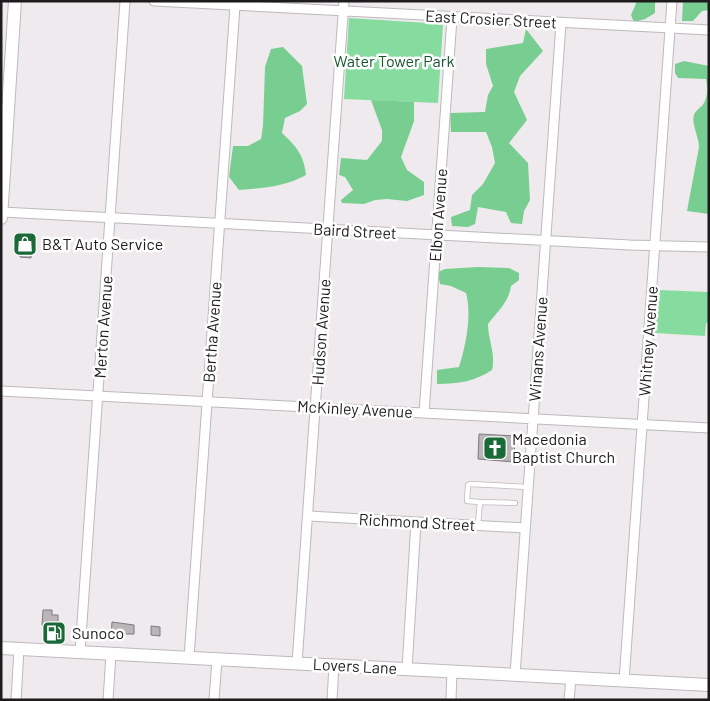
<svg xmlns="http://www.w3.org/2000/svg" width="710" height="701" font-family="Barlow,sans-serif">
	<style>
		.green { fill: #86dc9f }
		.forest { fill: #77ce90 }
		.building { fill: #bab5b8; stroke: #7e7a7d }
		.lines { fill: none; stroke-linecap: round; stroke-linejoin: round }
		.lane-casing { stroke: #beb9bc; stroke-width: 6 }
		.street-casing { stroke: #beb9bc; stroke-width: 11 }
		.secondary-casing { stroke: #beb9bc; stroke-width: 14 }
		.lane { stroke: #fff; stroke-width: 4.5 }
		.street { stroke: #fff; stroke-width: 9 }
		.secondary { stroke: #fff; stroke-width: 12 }
		.labels { text-anchor: middle; stroke-width: 5; stroke-linejoin: round; paint-order: stroke }
		.street-label { font-size: 16px; fill: #1d1b1c; stroke: #fff }
		.park-label { font-size: 16px; fill: #16562e; stroke: #fff }
		.poi-label { font-size: 16px; fill: #1d1b1c; stroke: #fff; text-anchor: start }
	</style>
	<rect width="100%" height="100%" fill="#eeeaed"/>
	<!-- green -->
	<path class="green" d="M 349,18 L 443,24 L 438,103 L 344,99 Z
		M 709,288 L 709,323 L 706,323 L 705,336 L 655,333 L 659,290 L 708,292 Z"/>
	<!-- forest -->
	<path class="forest" d="M 637,1 L 655,1 L 655,13 L 645,19 L 634,22 L 631,15 Z
		M 683,1 L 709,1 L 709,10 L 702,11 L 693,21 L 682,21 Z
		M 526,29 L 543,51 L 520,76 L 514,92 L 527,120 L 509,143 L 528,163 L 530,200 L 524,211 L 522,224 L 511,223 L 506,212 L 478,207 L 475,224 L 468,227 L 452,226 L 451,217 L 470,210 L 472,195 L 483,184 L 495,163 L 492,147 L 486,132 L 451,132 L 450,113 L 485,112 L 488,95 L 493,86 L 486,64 L 486,49 L 523,43 Z
		M 283,47 L 302,66 L 307,104 L 300,111 L 285,118 L 282,133 C 296,146 304,155 306,175 C 284,187 263,188 239,190 L 229,177 L 233,146 L 248,146 L 261,139 L 263,126 L 265,67 L 271,49 Z
		M 684,61 L 709,66 L 709,214 L 687,211 L 699,147 C 699,137 691,123 694,115 C 695,112 699,108 702,106 C 708,98 708,88 706,79 L 678,78 L 675,73 L 675,64 Z
		M 371,100 L 414,102 L 414,121 L 401,157 L 407,170 L 424,182 L 424,195 L 407,201 L 387,199 L 375,200 L 364,204 L 342,203 L 341,200 L 353,190 L 345,177 L 339,175 L 341,158 L 367,160 L 382,141 L 382,130 Z
		M 478,267 L 509,268 L 519,273 L 519,280 L 511,286 C 509,302 497,312 488,324 C 488,340 496,354 492,370 C 476,381 458,384 437,384 L 437,370 L 459,367 C 466,345 472,315 466,293 L 451,286 L 440,284 L 438,272 L 445,269 Z"/>
	<!-- building -->
	<path class="building" d="M 21,241 L 32,241 L 31,258 L 20,257 Z
		M 479,434 L 515,436 L 514,462 L 478,459 Z
		M 43,610 L 52,610 L 52,615 L 58,615 L 58,628 L 61,628 L 61,636 L 47,636 L 47,625 L 42,625 Z
		M 112,622 L 134,625 L 134,634 L 121,634 L 121,637 L 111,637 Z
		M 151,626 L 160,627 L 160,636 L 151,635 Z"/>
	<g class="lines">
		<!-- lane casing -->
		<g class="lane-casing">
			<path id="lane" d="M 480,502 L 467,501 L 468,485 L 470,484 L 528,487
				M 478,525 L 480,502 L 515,503"/>
		</g>
		<!-- street casing -->
		<g class="street-casing">
			<path id="street" d="M 154,1 L 709,30
				M 2,212 L 630,245 L 709,247
				M 1,391 L 709,428
				M 424,413 L 452,18
				M 309,516 L 525,528
				M 80,652 L 125,1
				M 189,658 L 235,6
				M 297,663 L 344,1
				M 407,669 L 416,522
				M 515,675 L 561,23
				M 624,681 L 672,1
				M 16,700 L 19,649
				M 108,700 L 111,654
				M 214,700 L 217,660
				M 332,700 L 334,665
				M 451,700 L 452,671
				M 569,700 L 571,678"/>
		</g>
		<!-- secondary casing -->
		<g class="secondary-casing">
			<path id="secondary" d="M 1,218 L 15,1
				M 1,648 L 709,685"/>
		</g>
		<!-- lane -->
		<use href="#lane" class="lane"/>
		<!-- street -->
		<use href="#street" class="street"/>
		<!-- secondary -->
		<use href="#secondary" class="secondary"/>
	</g>
	<!-- icons -->
	<defs>
		<g id="shop-square" transform="scale(1.25)"><rect x="-9" y="-9" width="18" height="18" rx="4" fill="#196939" stroke="#fff"/><path d="M-5-2.5h2.3a2.7 3.5 0 0 1 5.4 0H5L5.5 6h-11ZM-1.5-2.5h3a1.5 2.3 0 0 0-3 0Z" fill="#fff"/></g>
		<g id="church-square" transform="scale(1.25)"><rect x="-9" y="-9" width="18" height="18" rx="4" fill="#196939" stroke="#fff"/><path d="M-1.2-6h2.4v3.5h3.3v2.4h-3.3V6h-2.4V-.1h-3.3v-2.4h3.3Z" fill="#fff"/></g>
		<g id="fuel-square" transform="scale(1.25)"><rect x="-9" y="-9" width="18" height="18" rx="4" fill="#196939" stroke="#fff"/><path d="M-5.5-6h7V0h2V4h1.3V-2.5L3-4.5l.8-.8L6-3V5H2.5V1h-1V6h-7ZM-4.2-4.7v3.2H.2V-4.7Z" fill="#fff"/></g>
	</defs>
	<g fill-rule="evenodd">
		<use href="#shop-square" x="25" y="244"/>
		<use href="#church-square" x="495" y="448"/>
		<use href="#fuel-square" x="54" y="633"/>
	</g>
	<g class="labels">
		<!-- street labels -->
		<g class="street-label">
			<text transform="translate(491 19) rotate(3)" y="6">East Crosier Street</text>
			<text transform="translate(438 215) rotate(-86)" y="6">Elbon Avenue</text>
			<text transform="translate(355 231) rotate(3)" y="6">Baird Street</text>
			<text transform="translate(103 327) rotate(-86)" y="6">Merton Avenue</text>
			<text transform="translate(212 332) rotate(-86)" y="6">Bertha Avenue</text>
			<text transform="translate(321 332) rotate(-86)" y="6">Hudson Avenue</text>
			<text transform="translate(648 341) rotate(-86)" y="6">Whitney Avenue</text>
			<text transform="translate(538 349) rotate(-86)" y="6">Winans Avenue</text>
			<text transform="translate(355 409) rotate(3)" y="6">McKinley Avenue</text>
			<text transform="translate(417 522) rotate(3)" y="6">Richmond Street</text>
			<text transform="translate(355 666) rotate(3)" y="6">Lovers Lane</text>
		</g>
		<!-- park labels -->
		<g class="park-label">
			<text x="394" y="67">Water Tower Park</text>
		</g>
		<!-- poi labels -->
		<g class="poi-label">
			<text x="42" y="250">B&amp;T Auto Service</text>
			<text x="512" y="445">Macedonia<tspan x="512" dy="18">Baptist Church</tspan></text>
			<text x="72" y="639">Sunoco</text>
		</g>
	</g>
	<!-- border -->
	<rect width="710" height="701" fill="none" stroke="#1d1b1c" stroke-width="5"/>
</svg>
